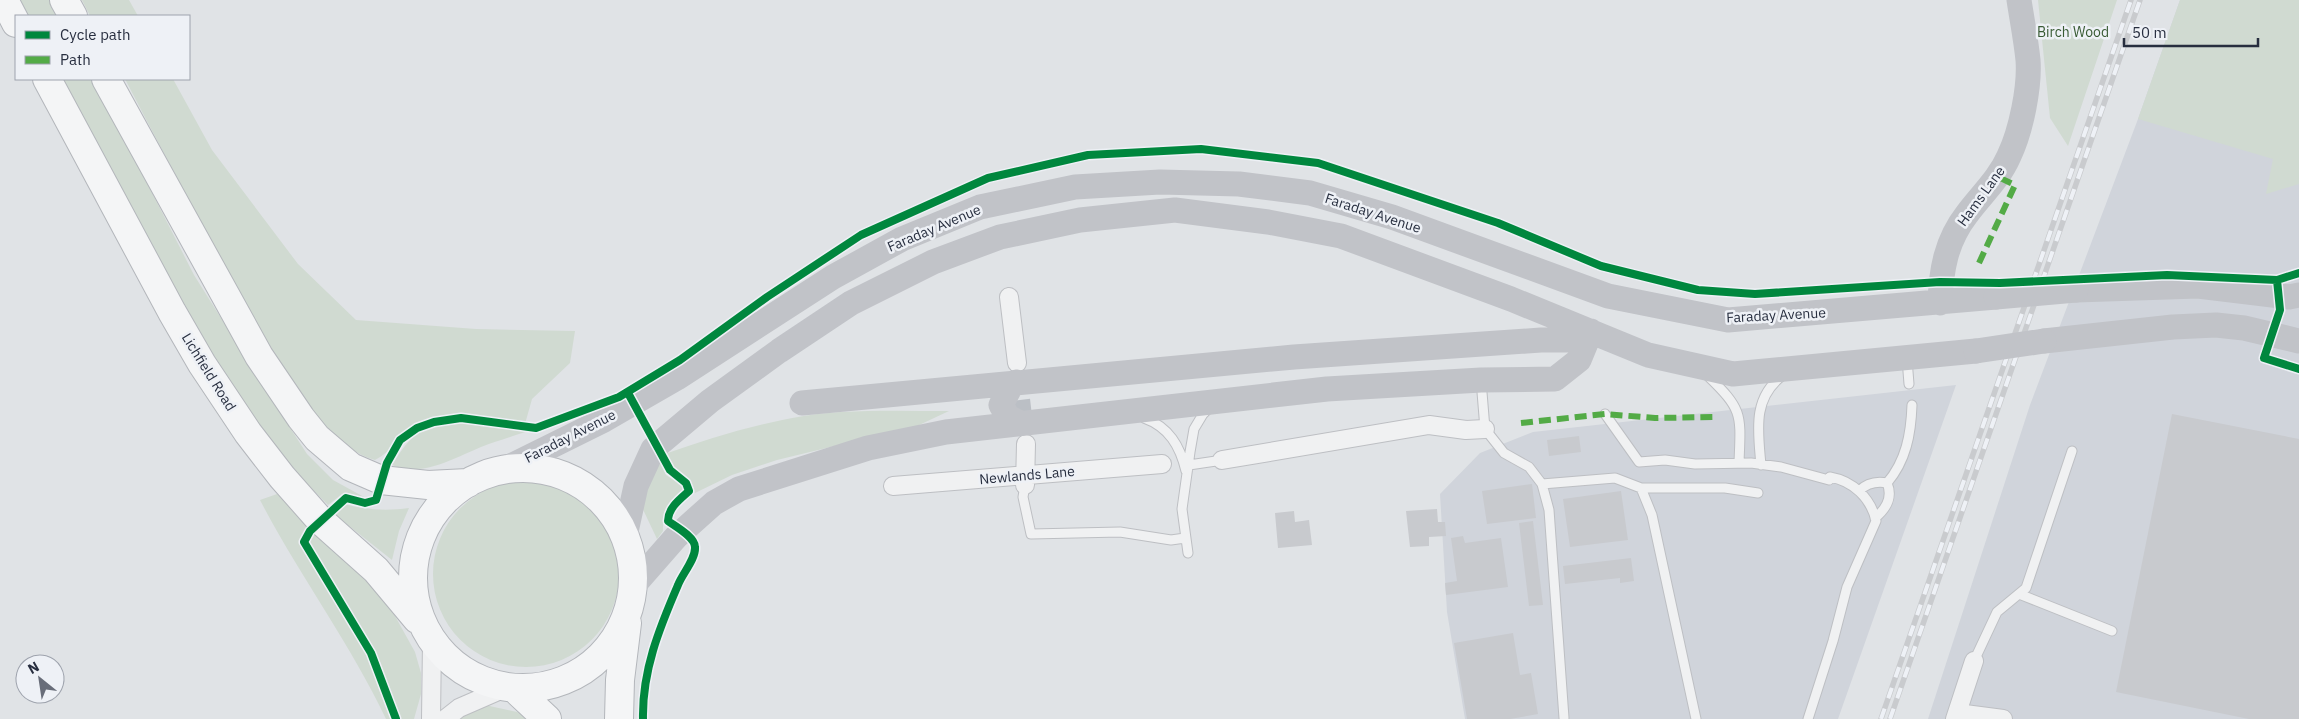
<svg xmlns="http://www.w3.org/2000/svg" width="2299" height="719" font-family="'IBM Plex Sans',sans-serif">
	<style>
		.built { fill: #d0d4db }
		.green { fill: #d0dad1 }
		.building { fill: #c8cace }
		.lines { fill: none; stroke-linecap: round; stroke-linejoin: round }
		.street-tunnel { stroke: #bbbfc5; stroke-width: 18; stroke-dasharray: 18 9; stroke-linecap: butt }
		.lane-casing { stroke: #bdbfc3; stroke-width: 11 }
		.street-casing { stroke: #bdbfc3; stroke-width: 20 }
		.highway-casing { stroke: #b3b6bb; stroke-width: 30 }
		.lane { stroke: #f0f1f2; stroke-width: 9 }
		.street { stroke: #f0f1f2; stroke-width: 18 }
		.secondary { stroke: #c1c3c8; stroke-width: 25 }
		.highway { stroke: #f4f5f6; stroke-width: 28 }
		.rail-casing { stroke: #c9cbce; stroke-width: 5.5 }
		.rail { stroke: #eef1f6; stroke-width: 4; stroke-dasharray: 11; stroke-linecap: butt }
		.secondary-bridge { stroke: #c1c3c8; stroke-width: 25 }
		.quiet { stroke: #53ab46; stroke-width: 6; stroke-dasharray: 12 6; stroke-linecap: butt }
		.cycleway-casing { stroke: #eef1f6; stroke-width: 11 }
		.cycleway { stroke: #00873e; stroke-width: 8 }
		.labels { text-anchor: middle; stroke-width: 5; stroke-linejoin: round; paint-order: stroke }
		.park-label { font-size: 14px; fill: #395b34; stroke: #eef1f6 }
		.street-label { font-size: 14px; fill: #272e3f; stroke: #eef1f6 }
	</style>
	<rect width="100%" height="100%" fill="#e0e3e6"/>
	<!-- built -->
	<path class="built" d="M 2180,0 L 2299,0 L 2299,719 L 1928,719 L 2030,405 L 2138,119 Z
		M 1956,385 L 1838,719 L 1465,719 L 1447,612 L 1440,494 L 1480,453 L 1533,432 Z"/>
	<!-- green -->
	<path class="green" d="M 17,0 L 53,0 L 61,16 L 25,16 Z
		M 82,0 L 129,0 L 138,16 L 90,16 Z
		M 2038,0 L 2117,0 L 2068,146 L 2050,118 Z
		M 2180,0 L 2299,0 L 2299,184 L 2266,194 L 2273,159 L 2138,119 Z
		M 59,79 L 94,79 L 194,275 L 285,420 L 307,454 L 333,480 L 364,497 L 342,494 L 328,505 L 297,474 L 266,436 L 210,355 Z
		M 125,79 L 173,79 L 212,150 L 298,264 L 356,320 L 476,329 L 575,331 L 570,363 L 532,399 L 525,424 C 493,419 449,406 419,423 C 402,433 393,451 375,460 C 356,455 340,441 326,426 C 295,394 273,351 251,312 C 207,235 166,158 125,79 Z
		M 949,411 L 917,426 L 777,460 L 732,475 L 695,493 C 686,476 673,472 665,454 C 718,435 785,415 841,412 C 877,410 913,411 949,411 Z
		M 465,421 L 512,428 L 536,428 C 518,435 499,440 481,447 C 454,458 422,478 392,465 C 413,431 425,422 465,421 Z
		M 660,463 L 666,475 L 680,484 L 685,491 C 670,502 662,513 663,531 L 657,539 L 639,501 Z
		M433 574a93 93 0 1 1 186 0a93 93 0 1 1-186 0Z
		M 277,494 L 329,547 L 357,571 L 390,607 L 415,652 L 421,673 L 421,694 L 414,719 L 386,719 C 350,643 299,575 260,500 Z
		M 344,504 C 366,510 387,511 409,508 L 399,531 L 392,560 L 334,514 L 338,508 Z
		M 485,705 L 517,712 L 529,719 L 456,719 Z"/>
	<!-- building -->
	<path class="building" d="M 2172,414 L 2299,439 L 2299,719 L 2249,719 L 2116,692 Z
		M 1579,436 L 1581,452 L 1549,456 L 1547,440 Z
		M 1532,484 L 1536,518 L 1487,524 L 1482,491 Z
		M 1621,491 L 1628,540 L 1570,547 L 1563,499 Z
		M 1437,509 L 1438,522 L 1445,522 L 1446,536 L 1429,537 L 1429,546 L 1410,547 L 1406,511 Z
		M 1294,511 L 1295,522 L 1309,520 L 1312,545 L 1278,548 L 1275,513 Z
		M 1533,521 L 1543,605 L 1529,606 L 1519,523 Z
		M 1463,536 L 1465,543 L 1501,538 L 1508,587 L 1446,595 L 1445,583 L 1457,581 L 1451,538 Z
		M 1631,558 L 1634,581 L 1620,583 L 1620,578 L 1565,584 L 1563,566 Z
		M 1513,633 L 1520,675 L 1531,673 L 1538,714 L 1510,719 L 1467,719 L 1454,643 Z"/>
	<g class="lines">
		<!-- street-tunnel -->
		<path class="street-tunnel" d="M 1018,373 L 1025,434"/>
		<!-- lane casing -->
		<g class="lane-casing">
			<path id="lane" d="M 1907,359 L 1909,384
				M 1708,376 C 1743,410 1741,414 1739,462
				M 1481,380 L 1485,429 L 1504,453 L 1529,467 L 1542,484 L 1549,510 L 1564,718
				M 1605,414 L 1639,462 L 1665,460 L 1695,464 L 1751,463 L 1781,467 L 1829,480 L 1830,477 C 1853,481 1871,498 1876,521 L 1847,587 L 1833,641 L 1808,719
				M 1144,418 C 1169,427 1180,446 1186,471
				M 1189,465 L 1216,461
				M 1761,465 C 1758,431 1752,398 1783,375
				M 1887,483 C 1906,461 1911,434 1912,405
				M 1542,484 L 1615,478 L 1641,488 L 1652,515 L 1696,719
				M 1025,485 L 1023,497 L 1031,534 L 1120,532 L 1171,540 L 1185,538
				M 1641,488 L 1725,488 L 1758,493
				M 1859,491 C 1867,483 1876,481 1887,483 C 1893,497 1886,509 1875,518
				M 1188,553 L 1182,509 L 1190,452 L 1194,429 L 1203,414 L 1209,408
				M 2019,594 L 2112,631
				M 1974,661 L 1997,612 L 2026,588 L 2072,451"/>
		</g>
		<!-- street casing -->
		<g class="street-casing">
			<path id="street" d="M 1009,297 L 1017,363
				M 1222,460 L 1429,425 L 1466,430 L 1485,429
				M 1025,485 L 1026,444
				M 893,486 L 1162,464
				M 1957,713 L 2003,719
				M 431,719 L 432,641
				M 445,719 L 459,708 L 505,688
				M 1955,719 L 1974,661"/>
		</g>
		<!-- highway casing -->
		<g class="highway-casing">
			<path id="highway" d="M 4,0 L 16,23
				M 64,0 L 73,16
				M 47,79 L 172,312 L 202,364 L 248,433 L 282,477 L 320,520 L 376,570 L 417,619
				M 106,79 L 259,356 L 301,418 L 317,438 L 351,467 L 381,480 L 428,485 L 468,483
				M413 578a110 110 0 1 1 220 0a110 110 0 1 1-220 0Z
				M 515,689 L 547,719
				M 619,719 L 620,680 L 627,623"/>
		</g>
		<!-- lane -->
		<use href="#lane" class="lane"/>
		<!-- street -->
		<use href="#street" class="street"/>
		<!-- secondary -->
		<path class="secondary" d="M 2076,290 L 2198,286 L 2289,297 L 2299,295
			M 1940,303 C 1941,270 1946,241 1967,214 C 1981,195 1999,179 2009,156 C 2021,131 2030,87 2028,60 C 2026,40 2022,20 2019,0
			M 2044,341 L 2173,327 L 2216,325 L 2244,328 L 2299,341
			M 1016,382 L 1011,386 L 1001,405 L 1008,417 L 1020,423
			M 802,403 L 1294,357 L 1541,340 L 1588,340
			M 503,470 L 604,420 L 677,378 L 833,277 L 902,239 L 980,207 L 1075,187 L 1160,182 L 1239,184 L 1310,193 L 1392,217 L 1608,296 L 1728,320 L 1996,297
			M 625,536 L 636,486 L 653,449 L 710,401 L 779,351 L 851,303 L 933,262 L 1000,237 L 1080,220 L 1175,210 L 1268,222 L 1341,236 L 1511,299 L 1648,355 L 1733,374 L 1976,351
			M 634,585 L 676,537 L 714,503 L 739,489 L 868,448 L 946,432 L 1327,389 L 1481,380 L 1555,379 L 1579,360 L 1591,331"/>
		<!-- highway -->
		<use href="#highway" class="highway"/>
		<!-- rail casing -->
		<g class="rail-casing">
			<path id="rail" d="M 1881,719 L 2131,0
				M 1890,719 L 2140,0"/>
		</g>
		<!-- rail -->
		<use href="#rail" class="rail"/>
		<!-- secondary-bridge -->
		<path class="secondary-bridge" d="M 1996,297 L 2076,290
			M 1976,351 L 2044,341"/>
		<!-- quiet -->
		<path class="quiet" d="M 1979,263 L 2015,185 L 1998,177
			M 1521,423 L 1605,414 L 1655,418 L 1716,417"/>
		<!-- cycleway casing -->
		<g class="cycleway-casing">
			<path id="cycleway" d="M 2277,280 L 2280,310 L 2264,358 L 2299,369
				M 628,393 L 670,470 L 686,483 L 689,491 C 680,499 668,508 668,521 C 675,526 695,537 695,547 C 696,559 682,574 678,585 C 659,629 642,671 643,719
				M 396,719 L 371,653 L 304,542 L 310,531 L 346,498 L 365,503 L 376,500 L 387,463 L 400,440 L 417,428 L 434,422 L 461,418 L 536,428 L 619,397 L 680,360 L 767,297 L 861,235 L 988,178 L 1088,155 L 1201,149 L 1318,163 L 1498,223 L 1601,266 L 1698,290 L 1755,294 L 1940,282 L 2000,283 L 2167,275 L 2277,280 L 2299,273"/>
		</g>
		<!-- cycleway -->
		<use href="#cycleway" class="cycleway"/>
	</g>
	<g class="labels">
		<!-- park labels -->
		<g class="park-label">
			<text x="2073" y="37">Birch Wood</text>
		</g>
		<!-- street labels -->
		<g class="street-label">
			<text transform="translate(1981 196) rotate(-54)" y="5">Hams Lane</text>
			<text transform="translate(1373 213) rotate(18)" y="5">Faraday Avenue</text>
			<text transform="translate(934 228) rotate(-23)" y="5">Faraday Avenue</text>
			<text transform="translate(1776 315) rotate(-3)" y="5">Faraday Avenue</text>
			<text transform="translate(209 372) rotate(58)" y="5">Lichfield Road</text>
			<text transform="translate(570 436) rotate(-27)" y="5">Faraday Avenue</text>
			<text transform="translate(1027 475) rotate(-5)" y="5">Newlands Lane</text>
		</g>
	</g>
	<!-- legend -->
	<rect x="15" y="15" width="175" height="65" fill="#eef1f6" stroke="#9ea3ad"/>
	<rect x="25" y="31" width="25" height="8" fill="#00873e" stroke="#9ea3ad"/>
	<text x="60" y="40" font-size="15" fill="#272e3f">Cycle path</text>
	<rect x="25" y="56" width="25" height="8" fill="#53ab46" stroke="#9ea3ad"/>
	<text x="60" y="65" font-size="15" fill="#272e3f">Path</text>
	<!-- north arrow -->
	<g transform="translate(40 679) rotate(330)"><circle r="24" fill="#eef1f6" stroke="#9ea3ad"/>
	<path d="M0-4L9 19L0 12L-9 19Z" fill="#686d79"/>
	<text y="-8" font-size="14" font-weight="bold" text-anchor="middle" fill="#272e3f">N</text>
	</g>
	<!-- scale -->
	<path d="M2124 38v8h134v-8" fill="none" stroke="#272e3f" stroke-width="2.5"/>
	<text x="2132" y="38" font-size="15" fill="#272e3f" stroke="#eef1f6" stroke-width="4" paint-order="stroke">50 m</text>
</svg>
